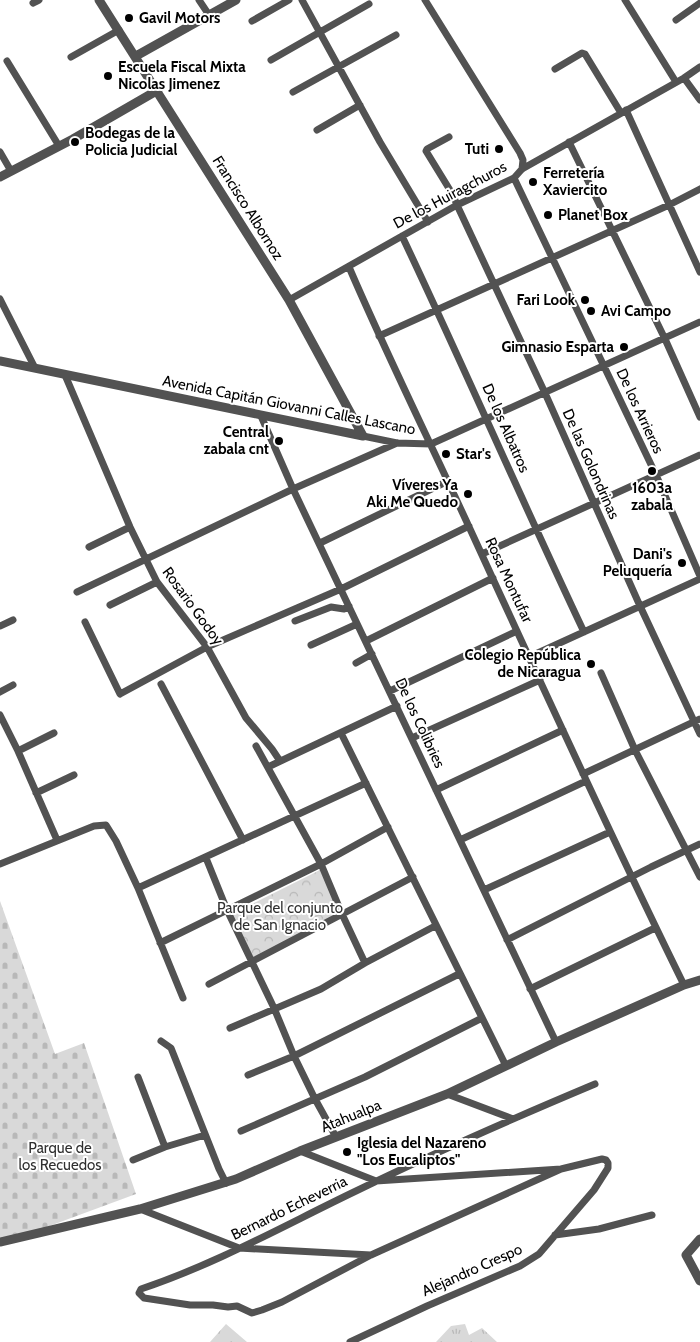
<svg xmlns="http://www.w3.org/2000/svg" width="700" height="1342" font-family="Cabin,sans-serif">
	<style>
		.grass { fill: url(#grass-tufts) }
		.forest { fill: url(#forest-crowns) }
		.cemetery { fill: url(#cemetery-stones) }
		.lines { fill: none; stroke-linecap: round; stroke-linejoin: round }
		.minor { stroke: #525252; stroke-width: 7 }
		.tertiary { stroke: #525252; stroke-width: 9 }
		.poi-dot { fill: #000; stroke: #fff; stroke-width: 2 }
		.labels { text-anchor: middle; stroke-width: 4; stroke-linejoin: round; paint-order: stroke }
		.poi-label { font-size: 15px; font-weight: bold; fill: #000; stroke: #fff; text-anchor: start }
		.street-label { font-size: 15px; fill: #000; stroke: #fff }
		.park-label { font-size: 15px; fill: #303030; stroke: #fff }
	</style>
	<defs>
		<pattern id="grass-tufts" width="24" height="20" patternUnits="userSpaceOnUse" patternTransform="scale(1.25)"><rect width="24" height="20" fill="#d9d9d9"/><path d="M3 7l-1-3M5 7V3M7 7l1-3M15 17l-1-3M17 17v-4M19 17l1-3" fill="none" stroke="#b8b8b8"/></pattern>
		<pattern id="forest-crowns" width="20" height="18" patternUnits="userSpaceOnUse" patternTransform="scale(1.25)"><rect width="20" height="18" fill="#d9d9d9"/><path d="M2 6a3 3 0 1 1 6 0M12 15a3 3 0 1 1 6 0" fill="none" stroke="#b8b8b8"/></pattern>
		<pattern id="cemetery-stones" width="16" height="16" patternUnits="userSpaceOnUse" patternTransform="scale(1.25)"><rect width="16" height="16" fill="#d9d9d9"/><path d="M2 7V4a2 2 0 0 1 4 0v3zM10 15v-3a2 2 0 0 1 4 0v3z" fill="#b8b8b8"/></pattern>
	</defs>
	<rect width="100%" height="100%" fill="#fff"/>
	<!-- grass -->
	<path class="grass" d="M 226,1324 L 247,1342 L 210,1342 Z
		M 465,1324 L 469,1335 L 482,1328 L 497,1342 L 436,1342 L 451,1326 Z"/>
	<!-- forest -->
	<path class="forest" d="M 320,870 L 341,912 L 254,959 L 232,914 Z"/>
	<!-- cemetery -->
	<path class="cemetery" d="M 0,901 L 55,1054 L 84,1043 L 136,1194 L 17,1238 L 0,1238 Z"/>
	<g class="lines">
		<!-- minor -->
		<path class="minor" d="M 199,0 L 209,15
			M 302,0 L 380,142 L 428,222
			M 425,0 L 520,153 L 523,160 L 522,169
			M 625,0 L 676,82
			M 33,3 L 39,0
			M 676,20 L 700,3
			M 252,21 L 289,0
			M 71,57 L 119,30
			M 271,60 L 369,4
			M 7,61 L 59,146
			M 555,69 L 582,53 L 585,54 L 621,113
			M 684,78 L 700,100
			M 293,92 L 396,35
			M 626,110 L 700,272
			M 317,130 L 360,105
			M 449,137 L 427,149 L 426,151 L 453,195 L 457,205 L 545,393 L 640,606 L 700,734
			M 569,142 L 665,339 L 700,417
			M 0,152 L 11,171
			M 514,178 L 656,475 L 700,576
			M 402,236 C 464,367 522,501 584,632
			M 349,267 C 389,360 434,450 476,542 C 544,690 612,839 684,985
			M 0,299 L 35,368
			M 289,300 L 457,205 L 514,178 L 522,169 L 684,78 L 700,67
			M 379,336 L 669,205 L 700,189
			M 65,375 L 130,527 L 157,582 L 207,647 L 246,718 L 272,749 L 280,761
			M 261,416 L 293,489 L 556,1042
			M 363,436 L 397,443 L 431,444 L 700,322
			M 320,543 L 448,481
			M 89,547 L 130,527
			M 482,554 L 700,455
			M 77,592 L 293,489 L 397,443
			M 110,605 L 157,582
			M 295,621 L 331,607 L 344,609 L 349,606
			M 85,622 L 120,694 L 207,647 L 341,589 L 469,526
			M 0,626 L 13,620
			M 366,641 L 493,578
			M 311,645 L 357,624
			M 529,657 L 700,579
			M 356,663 L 372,654
			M 601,673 L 635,750 L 700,877
			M 161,684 L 243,840
			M 390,691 L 517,631
			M 0,692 L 13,685
			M 0,715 L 18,751 L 57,840
			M 341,733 C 395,844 450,955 506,1066
			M 412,738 L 540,680
			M 256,746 L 321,864 L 342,914 L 365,963
			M 18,751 L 54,733
			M 268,767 L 397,706
			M 583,774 L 700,719
			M 436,790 L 563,730
			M 36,793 L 74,775
			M 460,840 L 586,781
			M 206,858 L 227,910 L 274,1008 L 294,1056 L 315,1099 L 336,1137
			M 0,864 L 94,826 L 106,825 L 116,841 L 138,888 L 183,998
			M 138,888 L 366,783
			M 484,890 L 610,832
			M 507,940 L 651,867 L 700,844
			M 160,943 L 321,864 L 388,827
			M 209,984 L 413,877
			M 530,989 L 655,928
			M 230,1028 L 321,989 L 365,963 L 435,926
			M 161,1041 L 171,1048 L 219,1169 L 226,1183
			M 248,1075 L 294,1056 L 459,974
			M 138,1077 L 165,1147
			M 447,1094 L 513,1119
			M 241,1131 L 365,1077 L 482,1018
			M 300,1151 L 376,1181 L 561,1169 L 602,1159 L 606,1160 L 608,1163 L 608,1168 L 594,1190 L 539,1254 L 520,1266 L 427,1306 L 350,1342
			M 133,1160 L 165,1147 L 205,1135
			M 561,1169 L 371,1255 L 282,1302 L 262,1310 L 252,1313 L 237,1306 L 228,1307 L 213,1305 L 190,1305 L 144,1298 L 139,1293 L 141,1289 C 216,1264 285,1225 356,1191 C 434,1153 514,1118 595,1084
			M 140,1209 L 239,1248 L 371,1255
			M 555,1235 L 599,1229 L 652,1215"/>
		<!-- tertiary -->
		<path class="tertiary" d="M 99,0 L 289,300 L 363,436
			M 136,56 L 236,0
			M 0,177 L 73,139 L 158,90
			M 0,361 L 363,436
			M 700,1239 L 686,1255 L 700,1281
			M 0,1242 L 140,1209 L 236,1179 L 300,1151 L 447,1094 L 556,1042 L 684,985 L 700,980"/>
	</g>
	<!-- markers -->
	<g class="poi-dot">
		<circle cx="129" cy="18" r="5"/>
		<circle cx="108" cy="76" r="5"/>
		<circle cx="75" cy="142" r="5"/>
		<circle cx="499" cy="149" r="5"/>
		<circle cx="533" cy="182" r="5"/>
		<circle cx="548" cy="215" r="5"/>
		<circle cx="585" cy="300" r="5"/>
		<circle cx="591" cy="311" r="5"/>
		<circle cx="624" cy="347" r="5"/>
		<circle cx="279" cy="441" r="5"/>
		<circle cx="446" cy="454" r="5"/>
		<circle cx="652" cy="471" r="5"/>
		<circle cx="468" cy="494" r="5"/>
		<circle cx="682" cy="563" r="5"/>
		<circle cx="591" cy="664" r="5"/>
		<circle cx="347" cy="1152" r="5"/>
	</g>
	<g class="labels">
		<!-- poi labels -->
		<g class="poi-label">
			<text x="139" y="23">Gavil Motors</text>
			<text x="118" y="72">Escuela Fiscal Mixta<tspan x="118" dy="17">Nicolas Jimenez</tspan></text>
			<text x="85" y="138">Bodegas de la<tspan x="85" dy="17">Policia Judicial</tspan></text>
			<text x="489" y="154" text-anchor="end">Tuti</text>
			<text x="543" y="178">Ferretería<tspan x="543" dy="17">Xaviercito</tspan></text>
			<text x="558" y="220">Planet Box</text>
			<text x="575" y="305" text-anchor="end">Fari Look</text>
			<text x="601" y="316">Avi Campo</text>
			<text x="614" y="352" text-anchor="end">Gimnasio Esparta</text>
			<text x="269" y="437" text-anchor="end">Central<tspan x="269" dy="17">zabala cnt</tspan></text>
			<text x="456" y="459">Star's</text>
			<text x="458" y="490" text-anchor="end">Víveres Ya<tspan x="458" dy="17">Aki Me Quedo</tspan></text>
			<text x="652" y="493" text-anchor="middle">1603a<tspan x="652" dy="17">zabala</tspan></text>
			<text x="672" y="559" text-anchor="end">Dani's<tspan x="672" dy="17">Peluquería</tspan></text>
			<text x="581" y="660" text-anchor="end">Colegio República<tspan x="581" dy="17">de Nicaragua</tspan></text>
			<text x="357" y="1148">Iglesia del Nazareno<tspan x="357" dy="17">"Los Eucaliptos"</tspan></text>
		</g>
		<!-- street labels -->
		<g class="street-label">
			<text transform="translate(450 195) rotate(-28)" y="5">De los Huiragchuros</text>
			<text transform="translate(248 208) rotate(58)" y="5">Francisco Albornoz</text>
			<text transform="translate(289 405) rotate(11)" y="5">Avenida Capitán Giovanni Calles Lascano</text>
			<text transform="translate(640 411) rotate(65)" y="5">De los Arrieros</text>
			<text transform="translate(506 428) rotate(66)" y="5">De los Albatros</text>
			<text transform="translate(591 464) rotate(66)" y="5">De las Golondrinas</text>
			<text transform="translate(509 580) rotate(65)" y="5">Rosa Montufar</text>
			<text transform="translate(193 606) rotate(54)" y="5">Rosario Godoy</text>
			<text transform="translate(420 723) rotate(65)" y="5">De los Colibries</text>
			<text transform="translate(351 1116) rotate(-22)" y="5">Atahualpa</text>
			<text transform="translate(289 1208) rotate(-26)" y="5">Bernardo Echeverria</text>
			<text transform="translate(472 1270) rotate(-24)" y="5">Alejandro Crespo</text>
		</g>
		<!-- park labels -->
		<g class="park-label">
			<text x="280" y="913">Parque del conjunto<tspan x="280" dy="17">de San Ignacio</tspan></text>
			<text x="60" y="1153">Parque de<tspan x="60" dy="17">los Recuedos</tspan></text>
		</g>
	</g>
</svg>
